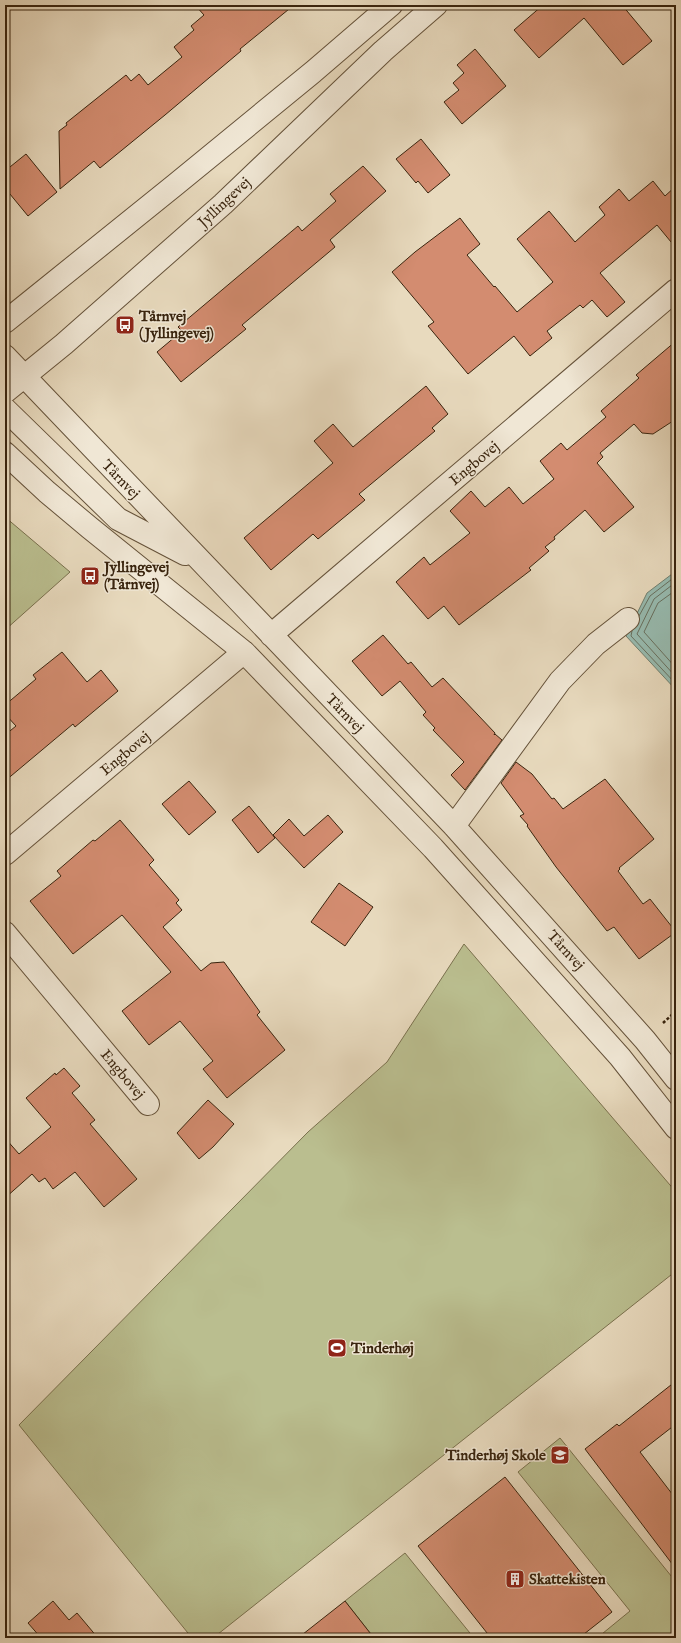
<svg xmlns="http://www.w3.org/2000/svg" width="681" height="1643" font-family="'IM FELL English',serif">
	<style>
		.green { fill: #babe8f; stroke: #7a714e }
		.water { fill: #97bbb0; stroke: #717f6f }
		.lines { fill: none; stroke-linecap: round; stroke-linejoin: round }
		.shore { stroke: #68705f; stroke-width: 1 }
		.building { fill: #d38c70; stroke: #39240e }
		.minor-casing { stroke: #65523a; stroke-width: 24 }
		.path { stroke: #39240e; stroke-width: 2.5; stroke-dasharray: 3 2; stroke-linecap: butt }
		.minor { stroke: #f0e7d5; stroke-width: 22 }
		.labels { text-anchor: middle; stroke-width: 3; stroke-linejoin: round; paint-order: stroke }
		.street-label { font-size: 15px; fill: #39240e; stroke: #f0e7d5 }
		.poi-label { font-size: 15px; font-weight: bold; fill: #39240e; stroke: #f0e7d5; text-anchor: start }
	</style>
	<rect width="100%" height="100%" fill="#e8dabe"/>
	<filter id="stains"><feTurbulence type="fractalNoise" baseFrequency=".005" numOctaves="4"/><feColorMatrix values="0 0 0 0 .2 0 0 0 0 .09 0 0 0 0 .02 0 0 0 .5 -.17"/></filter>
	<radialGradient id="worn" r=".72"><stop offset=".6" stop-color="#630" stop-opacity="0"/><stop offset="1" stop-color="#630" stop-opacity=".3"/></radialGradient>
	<!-- green -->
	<path class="green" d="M 5,517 L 70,572 L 5,630 Z
		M 464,944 L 676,1192 L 676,1271 L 213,1638 L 192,1638 L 19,1425 L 308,1132 L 387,1062 Z
		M 560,1438 L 676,1582 L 676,1638 L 597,1638 L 630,1611 L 518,1472 Z
		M 405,1553 L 474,1638 L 374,1638 L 345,1601 Z"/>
	<!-- water -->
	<path class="water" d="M 676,571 L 676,690 L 626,636 L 647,593 Z"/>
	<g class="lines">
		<!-- shore -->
		<path class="shore" d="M 676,582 L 654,599 L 637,634 L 676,677
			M 676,590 L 658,603 L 644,632 L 676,668
			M 639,616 L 650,596 L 676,576
			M 632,631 L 631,636 L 676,684"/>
	</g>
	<!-- building -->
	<path class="building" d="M 195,5 L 294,5 L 240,49 L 241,51 L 165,115 L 100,168 L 94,161 L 60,189 L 59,131 L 67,125 L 66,123 L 126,75 L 131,81 L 139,74 L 148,85 L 182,57 L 174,47 L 194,30 L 191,26 L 204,15 Z
		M 543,5 L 622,5 L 652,41 L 623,65 L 584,18 L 539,58 L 514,30 Z
		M 475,49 L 506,86 L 462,124 L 444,102 L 459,90 L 453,83 L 464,73 L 457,65 Z
		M 421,139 L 450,175 L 428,193 L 418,181 L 416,183 L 396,159 Z
		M 26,154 L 57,192 L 28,216 L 5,188 L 5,171 Z
		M 363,166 L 386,191 L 330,240 L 335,247 L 242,325 L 246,329 L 181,382 L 157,352 L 182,331 L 178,327 L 298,226 L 302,231 L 336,201 L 330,194 Z
		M 653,181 L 665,196 L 676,186 L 676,248 L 657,225 L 600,273 L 625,302 L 607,317 L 592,300 L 583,308 L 580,305 L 547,331 L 552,338 L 530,356 L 514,336 L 468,374 L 428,326 L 434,322 L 392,272 L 415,252 L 460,218 L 480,244 L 467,255 L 494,287 L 495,286 L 517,312 L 553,282 L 517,239 L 549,211 L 575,242 L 605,215 L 599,207 L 619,189 L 629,201 Z
		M 676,341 L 676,419 L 653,434 L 642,433 L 634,424 L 600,453 L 603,457 L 597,463 L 634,507 L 604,532 L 585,510 L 554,537 L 555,539 L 545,547 L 549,551 L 529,568 L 531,570 L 459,625 L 444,606 L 428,619 L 396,582 L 424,557 L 430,565 L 470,533 L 450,511 L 471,491 L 485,507 L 509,487 L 523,504 L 554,479 L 540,461 L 561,443 L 567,450 L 606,417 L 601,411 L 639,378 L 636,375 Z
		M 426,386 L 448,414 L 432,428 L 435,431 L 359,494 L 365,500 L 336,524 L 318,539 L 313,534 L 271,570 L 244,538 L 333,463 L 314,441 L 333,424 L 353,447 Z
		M 383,635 L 408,664 L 411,662 L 432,687 L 443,678 L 495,733 L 494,735 L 495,734 L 502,740 L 465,790 L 451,775 L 464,762 L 433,730 L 435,728 L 423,715 L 426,712 L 400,681 L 382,696 L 352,661 Z
		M 62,652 L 87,682 L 101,670 L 118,691 L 75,727 L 73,724 L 5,781 L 5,735 L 16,726 L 5,714 L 5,705 L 36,679 L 33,675 Z
		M 516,762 L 532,774 L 552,799 L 554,798 L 563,809 L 605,779 L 654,839 L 619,868 L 620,869 L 618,871 L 643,904 L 650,899 L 676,932 L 639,959 L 614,927 L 607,931 L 556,867 L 527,826 L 528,825 L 520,816 L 524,814 L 501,783 Z
		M 189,781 L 216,812 L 189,835 L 162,804 Z
		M 249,806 L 275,838 L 258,853 L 232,820 Z
		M 328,815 L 343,832 L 304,868 L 273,835 L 289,819 L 304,836 Z
		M 120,820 L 154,860 L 149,865 L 179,900 L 176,903 L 182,910 L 163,927 L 201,971 L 211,963 L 224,962 L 260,1012 L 257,1015 L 285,1050 L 227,1098 L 203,1069 L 213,1061 L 180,1021 L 149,1045 L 122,1011 L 171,972 L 122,915 L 73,954 L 30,901 L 61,876 L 57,871 L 93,840 L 95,841 Z
		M 339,883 L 373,907 L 345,946 L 311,922 Z
		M 64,1068 L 80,1086 L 72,1093 L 95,1120 L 90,1124 L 137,1179 L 104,1207 L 75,1172 L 53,1189 L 45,1178 L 39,1182 L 32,1174 L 5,1198 L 5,1138 L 19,1154 L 51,1127 L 26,1098 L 55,1073 L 56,1075 Z
		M 208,1100 L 234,1124 L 213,1147 L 199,1159 L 177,1133 Z
		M 676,1381 L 676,1424 L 640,1452 L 676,1499 L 676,1569 L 585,1449 L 617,1424 L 619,1426 Z
		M 505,1477 L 612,1612 L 579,1638 L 491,1638 L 418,1546 Z
		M 53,1601 L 69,1620 L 77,1613 L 98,1638 L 41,1638 L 28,1623 Z
		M 345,1601 L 374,1638 L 298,1638 Z"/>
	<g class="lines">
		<!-- minor casing -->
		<g class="minor-casing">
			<path id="minor" d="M 5,322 L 175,185 L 313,72 L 391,5
				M 5,356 L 454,826 L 645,1040 L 676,1079
				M 5,392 L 64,344 L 223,204 L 383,51 L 436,5
				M 5,409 L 118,519 L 185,554
				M 5,453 L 47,492 L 90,528 L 244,652 L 433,848 L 620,1057 L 676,1128
				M 271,635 L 676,290
				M 454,826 L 560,681 L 596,644 L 628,619
				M 5,854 L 244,652
				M 5,933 L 148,1104"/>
		</g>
		<!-- path -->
		<path class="path" d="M 663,1023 L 676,1011"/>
		<!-- minor -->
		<use href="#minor" class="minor"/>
	</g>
	<!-- icons -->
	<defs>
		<g id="bus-square" transform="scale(1)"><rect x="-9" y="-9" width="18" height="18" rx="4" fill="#8f2418" stroke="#f0e7d5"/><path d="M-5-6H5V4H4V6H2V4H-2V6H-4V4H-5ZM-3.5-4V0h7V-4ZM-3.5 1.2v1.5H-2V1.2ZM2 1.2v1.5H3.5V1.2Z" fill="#fff"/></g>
		<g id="stadium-square" transform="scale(1)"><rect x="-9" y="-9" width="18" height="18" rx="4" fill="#8f2418" stroke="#f0e7d5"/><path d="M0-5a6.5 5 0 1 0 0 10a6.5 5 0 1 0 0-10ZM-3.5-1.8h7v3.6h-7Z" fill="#fff"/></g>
		<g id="school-square" transform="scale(1)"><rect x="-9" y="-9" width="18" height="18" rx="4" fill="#8f2418" stroke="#f0e7d5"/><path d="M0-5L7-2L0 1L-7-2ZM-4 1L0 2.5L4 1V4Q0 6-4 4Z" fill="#fff"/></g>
		<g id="building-square" transform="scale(1)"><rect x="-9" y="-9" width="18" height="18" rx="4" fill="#8f2418" stroke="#f0e7d5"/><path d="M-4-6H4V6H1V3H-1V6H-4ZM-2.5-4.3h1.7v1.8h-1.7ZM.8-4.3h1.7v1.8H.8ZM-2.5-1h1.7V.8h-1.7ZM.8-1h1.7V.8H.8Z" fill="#fff"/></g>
	</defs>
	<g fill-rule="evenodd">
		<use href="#bus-square" x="125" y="325"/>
		<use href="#bus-square" x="90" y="576"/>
		<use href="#stadium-square" x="337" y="1348"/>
		<use href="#school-square" x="560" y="1455"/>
		<use href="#building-square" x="515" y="1579"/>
	</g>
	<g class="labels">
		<!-- street labels -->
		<g class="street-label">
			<text transform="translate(224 202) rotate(-43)" y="5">Jyllingevej</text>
			<text transform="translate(474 463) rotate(-40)" y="5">Engbovej</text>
			<text transform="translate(121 479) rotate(46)" y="5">Tårnvej</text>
			<text transform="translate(345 713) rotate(46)" y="5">Tårnvej</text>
			<text transform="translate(125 753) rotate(-40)" y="5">Engbovej</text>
			<text transform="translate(566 950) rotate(48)" y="5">Tårnvej</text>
			<text transform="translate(123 1074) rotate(50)" y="5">Engbovej</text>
		</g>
		<!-- poi labels -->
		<g class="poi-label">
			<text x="139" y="321">Tårnvej<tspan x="139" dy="17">(Jyllingevej)</tspan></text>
			<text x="104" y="572">Jyllingevej<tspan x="104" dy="17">(Tårnvej)</tspan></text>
			<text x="351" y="1353">Tinderhøj</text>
			<text x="546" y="1460" text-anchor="end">Tinderhøj Skole</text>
			<text x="529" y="1584">Skattekisten</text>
		</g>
	</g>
	<!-- margin -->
	<rect width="681" height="1643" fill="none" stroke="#e8dabe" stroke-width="20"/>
	<rect x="6" y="6" width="669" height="1631" fill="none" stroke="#39240e" stroke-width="2"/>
	<rect x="10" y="10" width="661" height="1623" fill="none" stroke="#39240e"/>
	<rect width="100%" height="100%" filter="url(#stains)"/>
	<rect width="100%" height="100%" fill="url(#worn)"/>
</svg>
